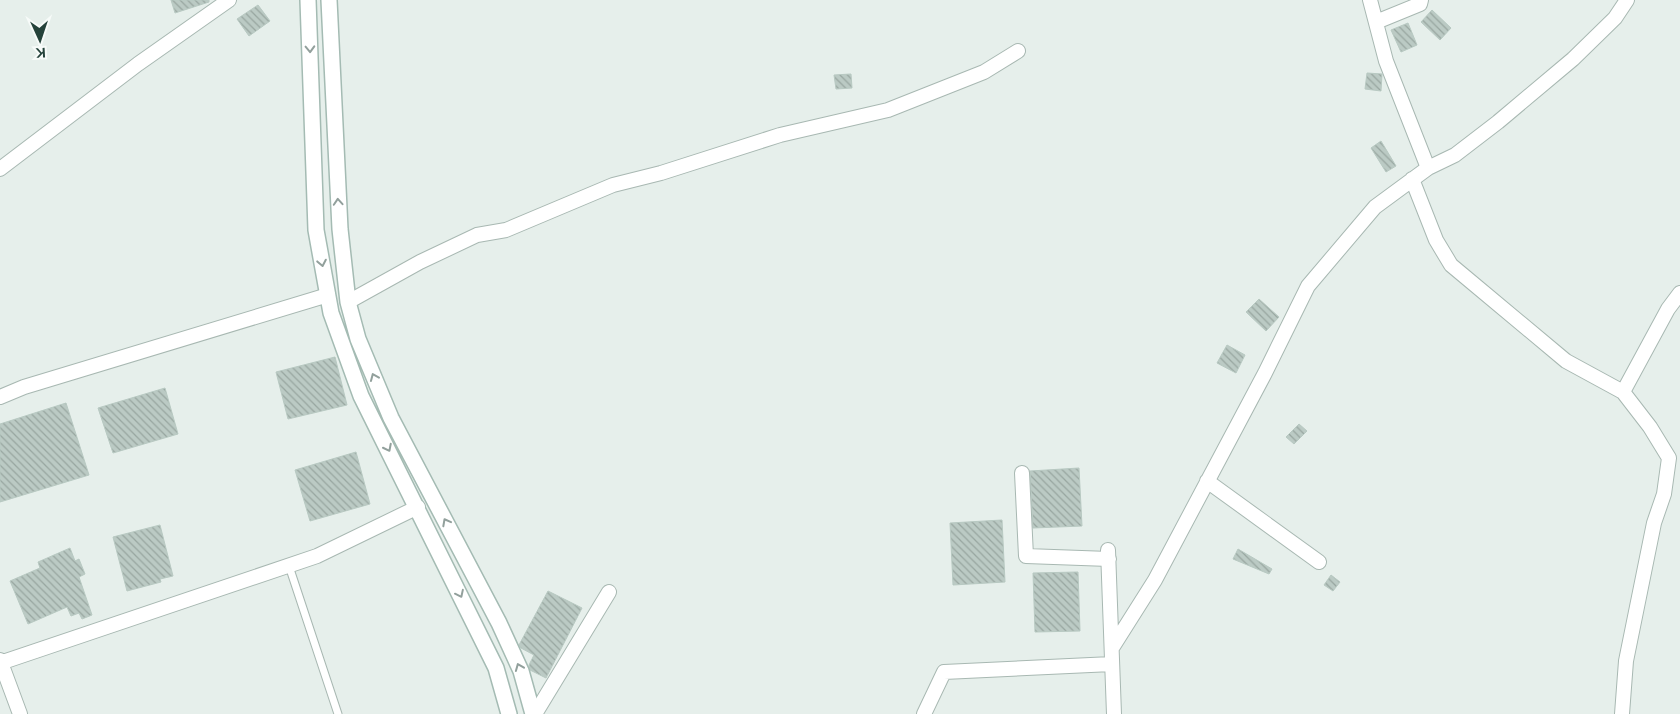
<svg xmlns="http://www.w3.org/2000/svg" width="1680" height="714" font-family="Helvetica,sans-serif">
	<style>
		.building { fill: url(#building-back-hatch); stroke: #b8c9c2 }
		.lines { fill: none; stroke-linecap: round; stroke-linejoin: round }
		.lane-casing { stroke: #a8b8b2; stroke-width: 9 }
		.street-casing { stroke: #a8b8b2; stroke-width: 16 }
		.secondary-casing { stroke: #a4bbb3; stroke-width: 18 }
		.lane { stroke: #fff; stroke-width: 7 }
		.street { stroke: #fff; stroke-width: 14 }
		.secondary { stroke: #fff; stroke-width: 15 }
		.oneway { stroke: #92a09c }
	</style>
	<defs>
		<pattern id="building-back-hatch" width="6" height="6" patternUnits="userSpaceOnUse" patternTransform="scale(1.25)"><rect width="6" height="6" fill="#bbcac4"/><path d="M-1 5l2 2M0 0l6 6M5-1l2 2" fill="none" stroke="#98a6a0"/></pattern>
	</defs>
	<rect width="100%" height="100%" fill="#e6efeb"/>
	<!-- building -->
	<path class="building" d="M 171,0 L 209,0 L 209,2 L 175,13 Z
		M 258,5 L 270,21 L 249,36 L 237,19 Z
		M 1432,10 L 1451,28 L 1440,40 L 1421,22 Z
		M 1408,23 L 1417,45 L 1401,52 L 1391,30 Z
		M 1367,73 L 1382,74 L 1381,91 L 1365,89 Z
		M 851,74 L 852,88 L 836,89 L 834,75 Z
		M 1381,141 L 1396,166 L 1386,172 L 1371,148 Z
		M 1259,299 L 1279,317 L 1266,331 L 1246,312 Z
		M 1227,345 L 1245,355 L 1236,373 L 1217,363 Z
		M 335,357 L 347,405 L 288,419 L 276,372 Z
		M 165,388 L 178,434 L 113,453 L 98,408 Z
		M 66,403 L 89,475 L 0,502 L 0,424 Z
		M 1299,424 L 1307,431 L 1294,444 L 1286,437 Z
		M 356,452 L 370,504 L 310,521 L 295,470 Z
		M 1079,468 L 1082,526 L 1033,528 L 1030,471 Z
		M 1002,520 L 1005,582 L 953,585 L 950,523 Z
		M 160,525 L 173,576 L 160,579 L 161,582 L 127,591 L 113,537 Z
		M 70,548 L 75,561 L 79,559 L 85,574 L 79,577 L 92,615 L 82,619 L 79,613 L 71,616 L 67,607 L 28,624 L 10,581 L 40,568 L 38,562 Z
		M 1238,549 L 1272,569 L 1269,574 L 1233,559 Z
		M 1078,572 L 1080,631 L 1035,632 L 1033,573 Z
		M 1331,575 L 1340,582 L 1333,591 L 1324,585 Z
		M 548,591 L 582,608 L 546,678 L 530,670 L 529,665 L 534,655 L 521,648 L 519,645 Z"/>
	<g class="lines">
		<!-- lane casing -->
		<g class="lane-casing">
			<path id="lane" d="M 289,566 L 338,714"/>
		</g>
		<!-- street casing -->
		<g class="street-casing">
			<path id="street" d="M 1370,0 L 1386,61 L 1428,168
				M 1376,22 L 1420,4 L 1421,0
				M 0,169 L 138,64 L 229,0
				M 1412,179 L 1436,240 L 1451,265 L 1566,361 L 1623,392 L 1650,427 L 1669,458 L 1664,494 L 1654,523 L 1626,661 L 1622,714
				M 348,302 L 420,262 L 477,235 L 506,230 L 613,185 L 661,173 L 780,135 L 888,110 L 984,72 L 1018,51
				M 1623,392 L 1668,309 L 1680,293
				M 0,397 L 24,387 L 328,295
				M 1022,473 L 1026,556 L 1109,559
				M 1207,481 L 1319,562
				M 1108,550 L 1114,714
				M 1112,648 L 1155,580 L 1265,373 L 1308,286 L 1375,207 L 1428,168 L 1455,155 L 1498,122 L 1573,59 L 1615,18 L 1627,0
				M 0,660 L 20,714
				M 0,663 L 317,556 L 418,507
				M 535,714 L 609,592
				M 924,714 L 944,672 L 1112,664"/>
		</g>
		<!-- secondary casing -->
		<g class="secondary-casing">
			<path id="secondary" d="M 308,0 L 316,230 L 331,313 L 361,396 L 496,668 L 509,714
				M 329,0 L 340,229 L 348,302 L 358,339 L 391,418 L 499,623 L 521,671 L 533,714"/>
		</g>
		<!-- lane -->
		<use href="#lane" class="lane"/>
		<!-- street -->
		<use href="#street" class="street"/>
		<!-- secondary -->
		<use href="#secondary" class="secondary"/>
	</g>
	<!-- one-way arrows -->
	<defs><path id="oneway-chevron" d="M-2-3.5L2.5 0L-2 3.5" fill="none" stroke-width="1.6" stroke-linecap="round" stroke-linejoin="round" transform="scale(1.25)"/></defs>
	<g class="oneway">
		<use href="#oneway-chevron" transform="translate(310 49) rotate(88)"/>
		<use href="#oneway-chevron" transform="translate(338 202) rotate(-94)"/>
		<use href="#oneway-chevron" transform="translate(322 263) rotate(79)"/>
		<use href="#oneway-chevron" transform="translate(374 377) rotate(-113)"/>
		<use href="#oneway-chevron" transform="translate(388 448) rotate(63)"/>
		<use href="#oneway-chevron" transform="translate(446 522) rotate(-118)"/>
		<use href="#oneway-chevron" transform="translate(460 594) rotate(64)"/>
		<use href="#oneway-chevron" transform="translate(519 667) rotate(-112)"/>
	</g>
	<!-- north arrow -->
	<g transform="translate(40 40) rotate(177)" stroke="#f7fbf9" stroke-width="4" paint-order="stroke">
	<path d="M0-4L9 19L0 12L-9 19Z" fill="#24423a"/>
	<text y="-8" font-size="14" font-weight="bold" text-anchor="middle" fill="#24423a">K</text>
	</g>
</svg>
